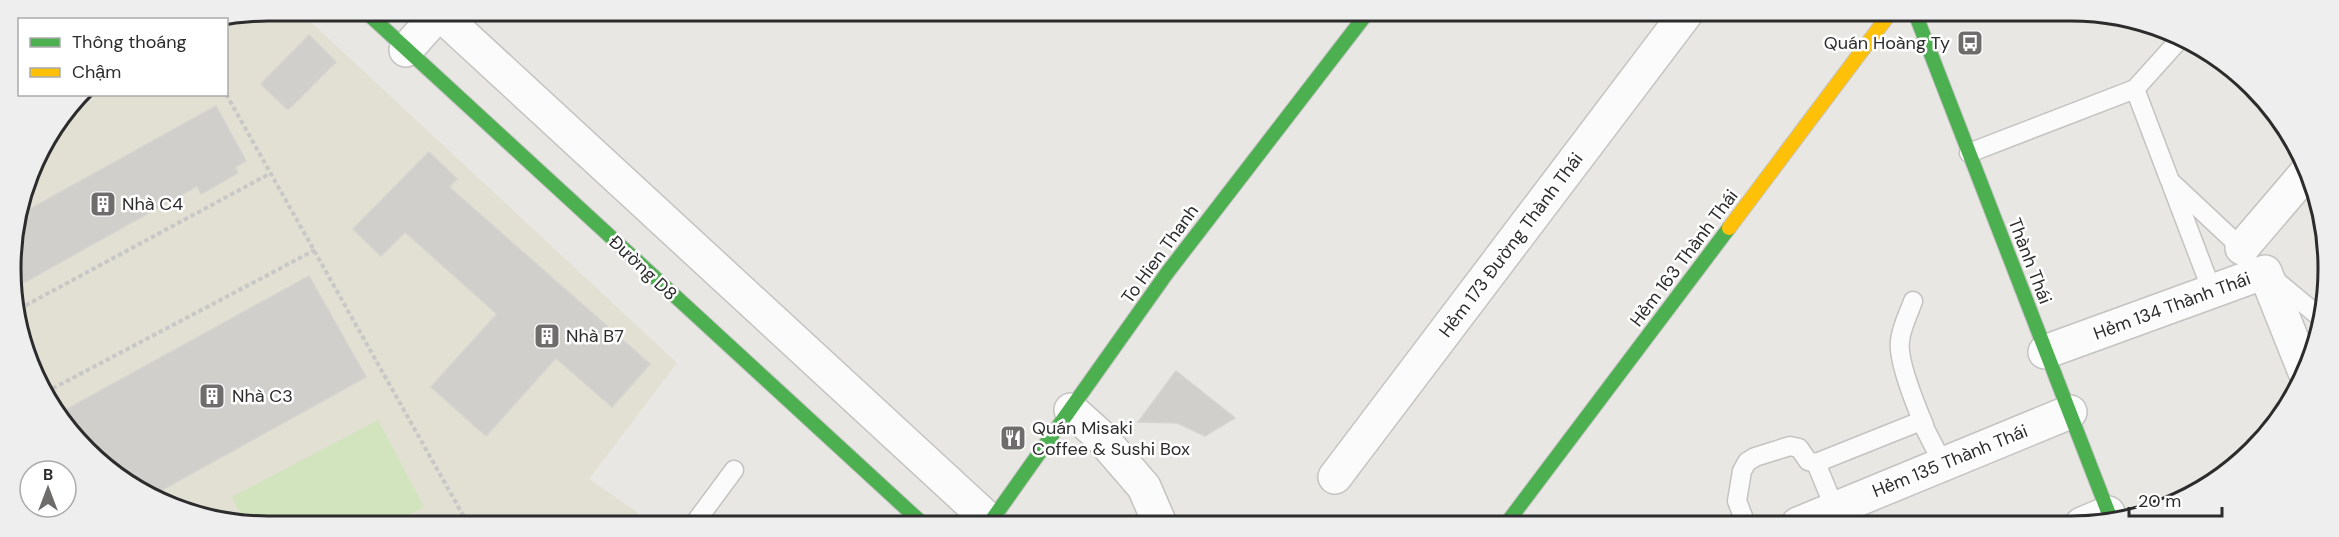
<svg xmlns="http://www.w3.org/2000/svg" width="2339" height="537" font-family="'DM Sans',sans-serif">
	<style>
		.education { fill: #e2dfd3 }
		.pitch { fill: #d1e4be }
		.building { fill: #d1cfcc; stroke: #d4d3cf; stroke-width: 1.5 }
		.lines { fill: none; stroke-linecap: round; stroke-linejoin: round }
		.lane-casing { stroke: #c4c3c2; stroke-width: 21 }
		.street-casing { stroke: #c4c3c2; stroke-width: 36 }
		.fast-casing { stroke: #c4c3c2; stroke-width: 16 }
		.slow-casing { stroke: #c4c3c2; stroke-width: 16 }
		.path { stroke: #c8c8c7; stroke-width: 4; stroke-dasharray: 4.5 3; stroke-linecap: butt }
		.lane { stroke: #fcfbfb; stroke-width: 18 }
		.street { stroke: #fcfbfb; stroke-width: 33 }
		.fast { stroke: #4caf50; stroke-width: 14 }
		.slow { stroke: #ffc107; stroke-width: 14 }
		.labels { text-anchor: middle; stroke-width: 5; stroke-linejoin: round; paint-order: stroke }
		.poi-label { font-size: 18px; fill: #2c2c2c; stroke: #fff; text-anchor: start }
		.street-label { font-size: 18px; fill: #2c2c2c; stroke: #fff }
		.rim { fill: none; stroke: #2c2c2c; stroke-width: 3 }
	</style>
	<rect width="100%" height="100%" fill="#e9e7e3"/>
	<!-- education -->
	<path class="education" d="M 269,11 L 299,11 L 677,363 L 589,479 L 638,513 L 631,524 L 234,524 L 140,492 L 64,426 L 24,351 L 11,251 L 37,154 L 83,95 L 226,94 L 226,20 L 223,19 Z"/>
	<!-- pitch -->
	<path class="pitch" d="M 378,420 L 424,507 L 390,524 L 246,524 L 232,497 Z"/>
	<!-- building -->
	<path class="building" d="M 309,35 L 336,62 L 288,110 L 261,84 Z
		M 216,106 L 246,161 L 235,167 L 238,173 L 201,194 L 197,186 L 16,287 L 11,251 L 21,214 Z
		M 429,152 L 457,179 L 449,187 L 650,364 L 612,407 L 556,358 L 486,436 L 431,387 L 497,314 L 405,232 L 381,256 L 353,229 Z
		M 309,276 L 366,377 L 151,496 L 140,492 L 64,426 L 58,414 Z
		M 1176,371 L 1235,418 L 1205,436 L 1177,423 L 1138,422 Z"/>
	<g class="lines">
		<!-- lane casing -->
		<g class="lane-casing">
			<path id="lane" d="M 2135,89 L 2170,181 L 2248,254
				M 1969,153 L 2135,89 L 2180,39
				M 2172,186 L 2212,291
				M 2274,279 L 2321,318
				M 1913,301 C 1909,313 1901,328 1900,341 C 1897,360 1916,406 1924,425
				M 1816,463 L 1835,509
				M 694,524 L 734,470
				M 1746,524 L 1737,501 L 1742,471 L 1747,462 L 1755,457 L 1790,446 L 1799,448 L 1808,461 L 1816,463 L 1921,421 L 1943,464"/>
		</g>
		<!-- street casing -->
		<g class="street-casing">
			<path id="street" d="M 437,11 L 991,522
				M 406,50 L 439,13
				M 2242,248 L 2306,173
				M 2045,352 L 2265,272 L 2305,372
				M 1071,410 L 1100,436 L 1144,487 L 1160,524
				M 1335,477 L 1687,12
				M 1798,524 L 2070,412
				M 2082,524 L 2108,513"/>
		</g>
		<!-- fast casing -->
		<g class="fast-casing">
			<path id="fast" d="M 365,11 L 923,524
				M 1915,13 L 2112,522
				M 989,524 L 1167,273 L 1368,12
				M 1506,524 L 1729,228"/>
		</g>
		<!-- slow casing -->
		<g class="slow-casing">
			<path id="slow" d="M 1729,228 L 1891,12"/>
		</g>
		<!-- path -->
		<path class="path" d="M 226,94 L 468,524
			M 78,100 L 90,94
			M 19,309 L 269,174
			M 46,392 L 315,250"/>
		<!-- lane -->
		<use href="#lane" class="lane"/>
		<!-- street -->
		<use href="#street" class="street"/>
		<!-- fast -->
		<use href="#fast" class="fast"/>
		<!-- slow -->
		<use href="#slow" class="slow"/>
	</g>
	<!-- icons -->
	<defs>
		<g id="bus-square" transform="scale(1.35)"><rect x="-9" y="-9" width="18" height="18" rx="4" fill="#6e6d6c" stroke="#fff"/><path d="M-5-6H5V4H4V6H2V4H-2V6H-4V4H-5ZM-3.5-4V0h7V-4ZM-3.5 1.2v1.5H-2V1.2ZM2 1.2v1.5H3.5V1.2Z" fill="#fff"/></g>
		<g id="building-square" transform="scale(1.35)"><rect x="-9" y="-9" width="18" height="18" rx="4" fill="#6e6d6c" stroke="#fff"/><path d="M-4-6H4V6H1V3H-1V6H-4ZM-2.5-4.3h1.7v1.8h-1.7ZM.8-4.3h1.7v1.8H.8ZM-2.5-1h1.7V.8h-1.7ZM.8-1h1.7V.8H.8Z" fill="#fff"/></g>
		<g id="restaurant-square" transform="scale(1.35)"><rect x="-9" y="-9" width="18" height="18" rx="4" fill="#6e6d6c" stroke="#fff"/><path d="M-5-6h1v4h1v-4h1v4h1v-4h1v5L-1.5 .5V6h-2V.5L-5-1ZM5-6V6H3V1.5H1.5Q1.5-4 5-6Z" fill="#fff"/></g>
	</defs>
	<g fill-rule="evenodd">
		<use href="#bus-square" x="1970" y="43"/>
		<use href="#building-square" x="103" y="204"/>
		<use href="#building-square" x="547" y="336"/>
		<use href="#building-square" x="212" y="396"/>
		<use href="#restaurant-square" x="1013" y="438"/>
	</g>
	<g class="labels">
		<!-- poi labels -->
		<g class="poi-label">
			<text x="1950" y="49" text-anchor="end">Quán Hoàng Ty</text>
			<text x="122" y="210">Nhà C4</text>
			<text x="566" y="342">Nhà B7</text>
			<text x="232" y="402">Nhà C3</text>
			<text x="1032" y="434">Quán Misaki<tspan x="1032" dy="21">Coffee &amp; Sushi Box</tspan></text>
		</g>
		<!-- street labels -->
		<g class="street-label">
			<text transform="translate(1511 245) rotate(-53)" y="6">Hẻm 173 Đường Thành Thái</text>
			<text transform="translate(1160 254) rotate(-54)" y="6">To Hien Thanh</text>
			<text transform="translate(1684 258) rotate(-53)" y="6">Hẻm 163 Thành Thái</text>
			<text transform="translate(2030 261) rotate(69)" y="6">Thành Thái</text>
			<text transform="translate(643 268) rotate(43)" y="6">Đường D8</text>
			<text transform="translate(2172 306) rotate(-20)" y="6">Hẻm 134 Thành Thái</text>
			<text transform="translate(1950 461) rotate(-22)" y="6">Hẻm 135 Thành Thái</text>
		</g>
	</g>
	<!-- crop -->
	<path d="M0 0H2339V537H0ZM268 21H2071A247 247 0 0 1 2318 268V269A247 247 0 0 1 2071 516H268A247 247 0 0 1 21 269V268A247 247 0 0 1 268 21Z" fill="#eee" fill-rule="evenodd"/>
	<path class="rim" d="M268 21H2071A247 247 0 0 1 2318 268V269A247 247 0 0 1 2071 516H268A247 247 0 0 1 21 269V268A247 247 0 0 1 268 21Z"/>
	<!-- legend -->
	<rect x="18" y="18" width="210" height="78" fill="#ffffff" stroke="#ababab" stroke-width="1.5"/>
	<rect x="30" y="38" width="30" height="9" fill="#4caf50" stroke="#ababab" stroke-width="1.5"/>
	<text x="72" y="48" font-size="18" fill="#2c2c2c">Thông thoáng</text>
	<rect x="30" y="68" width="30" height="9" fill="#ffc107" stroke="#ababab" stroke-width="1.5"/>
	<text x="72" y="78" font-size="18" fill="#2c2c2c">Chậm</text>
	<!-- north arrow -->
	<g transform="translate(48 489)"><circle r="28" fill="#ffffff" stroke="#ababab" stroke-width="1.5"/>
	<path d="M0-4.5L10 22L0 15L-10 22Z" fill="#6e6d6c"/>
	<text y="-9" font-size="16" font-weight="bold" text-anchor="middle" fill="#2c2c2c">B</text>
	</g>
	<!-- scale -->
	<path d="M2129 507v9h93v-9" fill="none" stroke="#2c2c2c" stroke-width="3"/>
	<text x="2138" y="507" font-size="18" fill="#2c2c2c" stroke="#ffffff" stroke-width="4.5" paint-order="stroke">20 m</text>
</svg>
